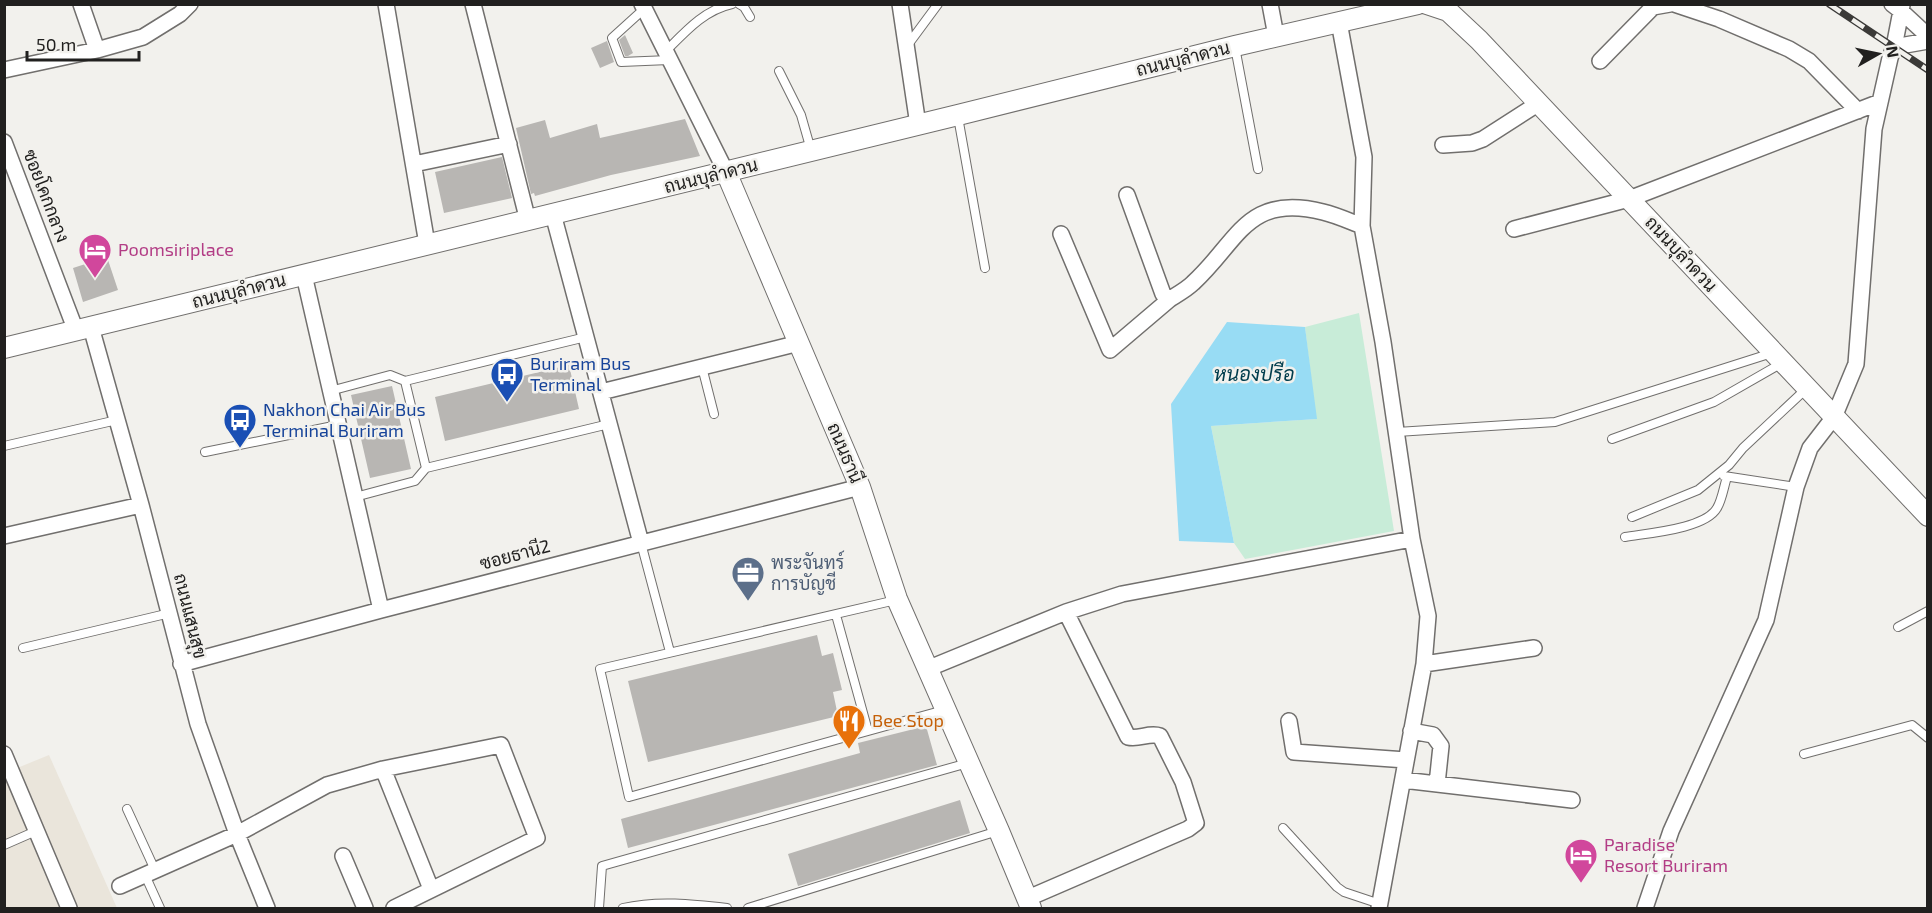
<svg xmlns="http://www.w3.org/2000/svg" width="1932" height="913" font-family="'Exo 2',Sarabun,sans-serif">
	<style>
		.built { fill: #eae5db }
		.green { fill: #c8ecd8 }
		.water { fill: #98dcf4 }
		.building { fill: #b8b6b3 }
		.lines { fill: none; stroke-linecap: round; stroke-linejoin: round }
		.service-casing { stroke: #716f6d; stroke-width: 10 }
		.minor-casing { stroke: #716f6d; stroke-width: 18 }
		.tertiary-casing { stroke: #716f6d; stroke-width: 22 }
		.service { stroke: #fff; stroke-width: 8 }
		.minor { stroke: #fff; stroke-width: 15 }
		.tertiary { stroke: #fff; stroke-width: 20 }
		.rail-casing { stroke: #3b3a38; stroke-width: 7 }
		.rail { stroke: #f2f1ed; stroke-width: 4.5; stroke-dasharray: 14; stroke-linecap: butt }
		.labels { text-anchor: middle; stroke-width: 5; stroke-linejoin: round; paint-order: stroke }
		.street-label { font-size: 18px; fill: #21201f; stroke: #f2f1ed }
		.hotel-label { font-size: 18px; fill: #b23c85; stroke: #f2f1ed; text-anchor: start }
		.transit-label { font-size: 18px; fill: #164399; stroke: #f2f1ed; text-anchor: start }
		.service-label { font-size: 18px; fill: #4e5e75; stroke: #f2f1ed; text-anchor: start }
		.food-label { font-size: 18px; fill: #c56008; stroke: #f2f1ed; text-anchor: start }
		.water-label { font-size: 20px; font-style: italic; fill: #003d4d; stroke: #f2f1ed }
	</style>
	<rect width="100%" height="100%" fill="#f2f1ed"/>
	<!-- built -->
	<path class="built" d="M 49,755 L 117,908 L 5,908 L 5,773 Z"/>
	<!-- green -->
	<path class="green" d="M 1359,313 L 1394,531 L 1245,559 L 1234,543 L 1211,426 L 1316,419 L 1305,327 Z"/>
	<!-- water -->
	<path class="water" d="M 1227,322 L 1305,327 L 1317,419 L 1211,426 L 1234,543 L 1179,541 L 1171,404 Z"/>
	<!-- building -->
	<path class="building" d="M 625,35 L 633,53 L 628,56 L 625,56 L 619,40 Z
		M 607,41 L 614,62 L 600,68 L 591,48 Z
		M 685,119 L 700,156 L 611,175 L 535,196 L 534,193 L 531,194 L 516,128 L 545,120 L 550,138 L 597,124 L 600,138 Z
		M 502,157 L 512,198 L 444,213 L 435,172 Z
		M 107,257 L 118,290 L 83,302 L 73,268 Z
		M 569,365 L 579,409 L 445,441 L 435,397 Z
		M 392,386 L 411,469 L 370,478 L 351,395 Z
		M 817,635 L 822,656 L 833,653 L 842,690 L 833,692 L 838,716 L 648,762 L 628,681 Z
		M 926,726 L 937,765 L 628,848 L 621,819 L 860,753 L 858,743 Z
		M 960,800 L 970,833 L 798,886 L 788,854 Z"/>
	<g class="lines">
		<!-- service casing -->
		<g class="service-casing">
			<path id="service" d="M 739,4 L 744,7 L 750,17
				M 644,9 L 612,38 L 621,62 L 669,60
				M 907,46 L 938,4
				M 1235,47 L 1258,169
				M 665,52 C 685,32 704,10 732,4
				M 779,71 L 801,115 L 811,150
				M 958,117 L 985,268
				M 702,367 L 714,414
				M 405,381 L 586,337
				M 330,391 L 390,375 L 405,381 L 426,468 L 415,481 L 355,497
				M 1397,432 L 1555,422 L 1772,353
				M 1612,439 L 1714,402 L 1782,363
				M 4,446 L 117,420
				M 205,452 L 338,425
				M 426,468 L 609,424
				M 1724,476 L 1796,487
				M 1632,517 L 1698,490 L 1729,465 L 1743,448 L 1806,389
				M 1625,537 C 1648,533 1705,529 1717,508 C 1722,500 1724,486 1727,477
				M 641,543 L 670,652
				M 896,600 L 600,669 L 629,797 L 944,710
				M 836,615 L 868,731
				M 1898,627 L 1928,611
				M 23,648 L 170,613
				M 1804,754 L 1912,725 L 1928,738
				M 127,809 L 155,870
				M 1283,828 L 1337,887 L 1344,892 L 1380,904
				M 4,845 L 36,831
				M 145,875 L 160,908
				M 599,908 L 602,866 L 968,763
				M 623,908 C 657,900 693,904 727,908
				M 748,908 L 998,831"/>
		</g>
		<!-- minor casing -->
		<g class="minor-casing">
			<path id="minor" d="M 81,4 L 97,50
				M 386,4 L 427,244
				M 473,4 L 528,221
				M 642,4 L 726,172
				M 900,4 L 918,125
				M 1270,4 L 1276,36
				M 1674,4 L 1719,19 L 1789,49 L 1809,61 L 1858,111
				M 1892,4 L 1901,11 L 1894,47
				M 1902,5 L 1901,11 L 1928,36
				M 1339,22 L 1364,157 L 1362,226 L 1383,342 L 1412,539 L 1428,616 L 1424,664 L 1379,908
				M 1600,61 L 1653,7 L 1670,4
				M 4,70 L 97,50 L 143,37 L 180,14 L 190,4
				M 4,142 L 76,331
				M 1443,145 L 1472,143 L 1483,139 L 1539,103
				M 414,164 L 509,144
				M 1127,195 L 1163,294 L 1170,299 C 1178,294 1187,289 1193,283 C 1239,241 1246,193 1323,212 C 1336,215 1349,221 1362,226
				M 553,214 L 641,543
				M 1514,229 L 1629,199 L 1880,102
				M 1061,234 L 1110,350 L 1170,299
				M 304,275 L 381,610
				M 91,327 L 141,505 L 198,724 L 237,834 L 267,908
				M 601,392 L 799,343
				M 4,536 L 141,505
				M 181,664 L 381,610 L 860,487
				M 1424,664 L 1534,648
				M 927,669 L 1066,612 L 1122,594 L 1412,539
				M 1289,721 L 1294,752 L 1406,760
				M 1411,731 L 1433,735 L 1441,746 L 1437,784
				M 4,754 L 69,908
				M 383,769 L 431,889
				M 1403,780 L 1572,800
				M 343,856 L 365,908
				M 120,886 L 237,834 L 327,785 L 383,769 L 501,745 L 537,838 L 394,908
				M 1026,899 L 1188,829 L 1196,823 L 1183,782 L 1160,736 C 1149,732 1139,740 1128,737 L 1066,612
				M 1645,908 L 1671,831 L 1766,620 L 1796,487 L 1810,448 L 1834,417 L 1856,364 L 1874,129 L 1890,58 L 1894,47 L 1928,41"/>
		</g>
		<!-- tertiary casing -->
		<g class="tertiary-casing">
			<path id="tertiary" d="M 1427,4 L 1448,11 L 1479,40 L 1928,516
				M 726,172 L 860,487 L 897,599 L 999,831 L 1031,908
				M 4,348 L 958,115 L 1235,46 L 1418,4"/>
		</g>
		<!-- service -->
		<use href="#service" class="service"/>
		<!-- minor -->
		<use href="#minor" class="minor"/>
		<!-- tertiary -->
		<use href="#tertiary" class="tertiary"/>
		<!-- rail casing -->
		<g class="rail-casing">
			<path id="rail" d="M 1829,4 L 1928,70"/>
		</g>
		<!-- rail -->
		<use href="#rail" class="rail"/>
	</g>
	<!-- icons -->
	<defs>
		<g id="hotel-pin" transform="scale(1.725)"><path d="M0 17L-7.5 6A9.5 9.5 0 1 1 7.5 6Z" fill="#d1479c" stroke="#f2f1ed"/><path d="M-6-4.5h1.5V1H6V5H4.5V3h-9V5H-6ZM-4 0a1.8 1.8 0 1 1 3.6 0ZM.5 0V-2.5h3Q6-2.5 6 0Z" fill="#fff"/></g>
		<g id="bus-pin" transform="scale(1.725)"><path d="M0 17L-7.5 6A9.5 9.5 0 1 1 7.5 6Z" fill="#1a4fb4" stroke="#f2f1ed"/><path d="M-5-6H5V4H4V6H2V4H-2V6H-4V4H-5ZM-3.5-4V0h7V-4ZM-3.5 1.2v1.5H-2V1.2ZM2 1.2v1.5H3.5V1.2Z" fill="#fff"/></g>
		<g id="office-pin" transform="scale(1.725)"><path d="M0 17L-7.5 6A9.5 9.5 0 1 1 7.5 6Z" fill="#5c6f8a" stroke="#f2f1ed"/><path d="M-6-3h4V-5.5h4V-3h4V5H-6ZM-1-4.5V-3h2v-1.5ZM-6 0V1H6V0Z" fill="#fff"/></g>
		<g id="restaurant-pin" transform="scale(1.725)"><path d="M0 17L-7.5 6A9.5 9.5 0 1 1 7.5 6Z" fill="#e8710a" stroke="#f2f1ed"/><path d="M-5-6h1v4h1v-4h1v4h1v-4h1v5L-1.5 .5V6h-2V.5L-5-1ZM5-6V6H3V1.5H1.5Q1.5-4 5-6Z" fill="#fff"/></g>
	</defs>
	<g fill-rule="evenodd">
		<use href="#hotel-pin" x="95" y="250"/>
		<use href="#bus-pin" x="507" y="374"/>
		<use href="#bus-pin" x="240" y="420"/>
		<use href="#office-pin" x="748" y="573"/>
		<use href="#restaurant-pin" x="849" y="721"/>
		<use href="#hotel-pin" x="1581" y="855"/>
	</g>
	<g class="labels">
		<!-- street labels -->
		<g class="street-label">
			<text transform="translate(1183 59) rotate(-14)" y="6">ถนนบุลำดวน</text>
			<text transform="translate(711 176) rotate(-14)" y="6">ถนนบุลำดวน</text>
			<text transform="translate(46 196) rotate(69)" y="6">ซอยโคกกลาง</text>
			<text transform="translate(1681 254) rotate(47)" y="6">ถนนบุลำดวน</text>
			<text transform="translate(239 291) rotate(-14)" y="6">ถนนบุลำดวน</text>
			<text transform="translate(845 453) rotate(67)" y="6">ถนนธานี</text>
			<text transform="translate(515 555) rotate(-15)" y="6">ซอยธานี2</text>
			<text transform="translate(190 616) rotate(76)" y="6">ถนนแสนสุข</text>
		</g>
		<!-- hotel labels -->
		<g class="hotel-label">
			<text x="118" y="256">Poomsiriplace</text>
			<text x="1604" y="851">Paradise<tspan x="1604" dy="21">Resort Buriram</tspan></text>
		</g>
		<!-- transit labels -->
		<g class="transit-label">
			<text x="530" y="370">Buriram Bus<tspan x="530" dy="21">Terminal</tspan></text>
			<text x="263" y="416">Nakhon Chai Air Bus<tspan x="263" dy="21">Terminal Buriram</tspan></text>
		</g>
		<!-- service labels -->
		<g class="service-label">
			<text x="771" y="569">พระจันทร์<tspan x="771" dy="21">การบัญชี</tspan></text>
		</g>
		<!-- food labels -->
		<g class="food-label">
			<text x="872" y="727">Bee Stop</text>
		</g>
		<!-- water labels -->
		<g class="water-label">
			<text x="1254" y="381">หนองปรือ</text>
		</g>
	</g>
	<!-- border -->
	<rect width="1932" height="913" fill="none" stroke="#21201f" stroke-width="12"/>
	<!-- north arrow -->
	<g transform="translate(1878 54) rotate(81)" stroke="#f2f1ed" stroke-width="4.5" paint-order="stroke">
	<path d="M0-4.5L10 22L0 15L-10 22Z" fill="#21201f"/>
	<text y="-9" font-size="16" font-weight="bold" text-anchor="middle" fill="#21201f">N</text>
	</g>
	<!-- scale -->
	<path d="M27 51v9h112v-9" fill="none" stroke="#21201f" stroke-width="3"/>
	<text x="36" y="51" font-size="18" fill="#21201f" stroke="#f2f1ed" stroke-width="4.5" paint-order="stroke">50 m</text>
</svg>
